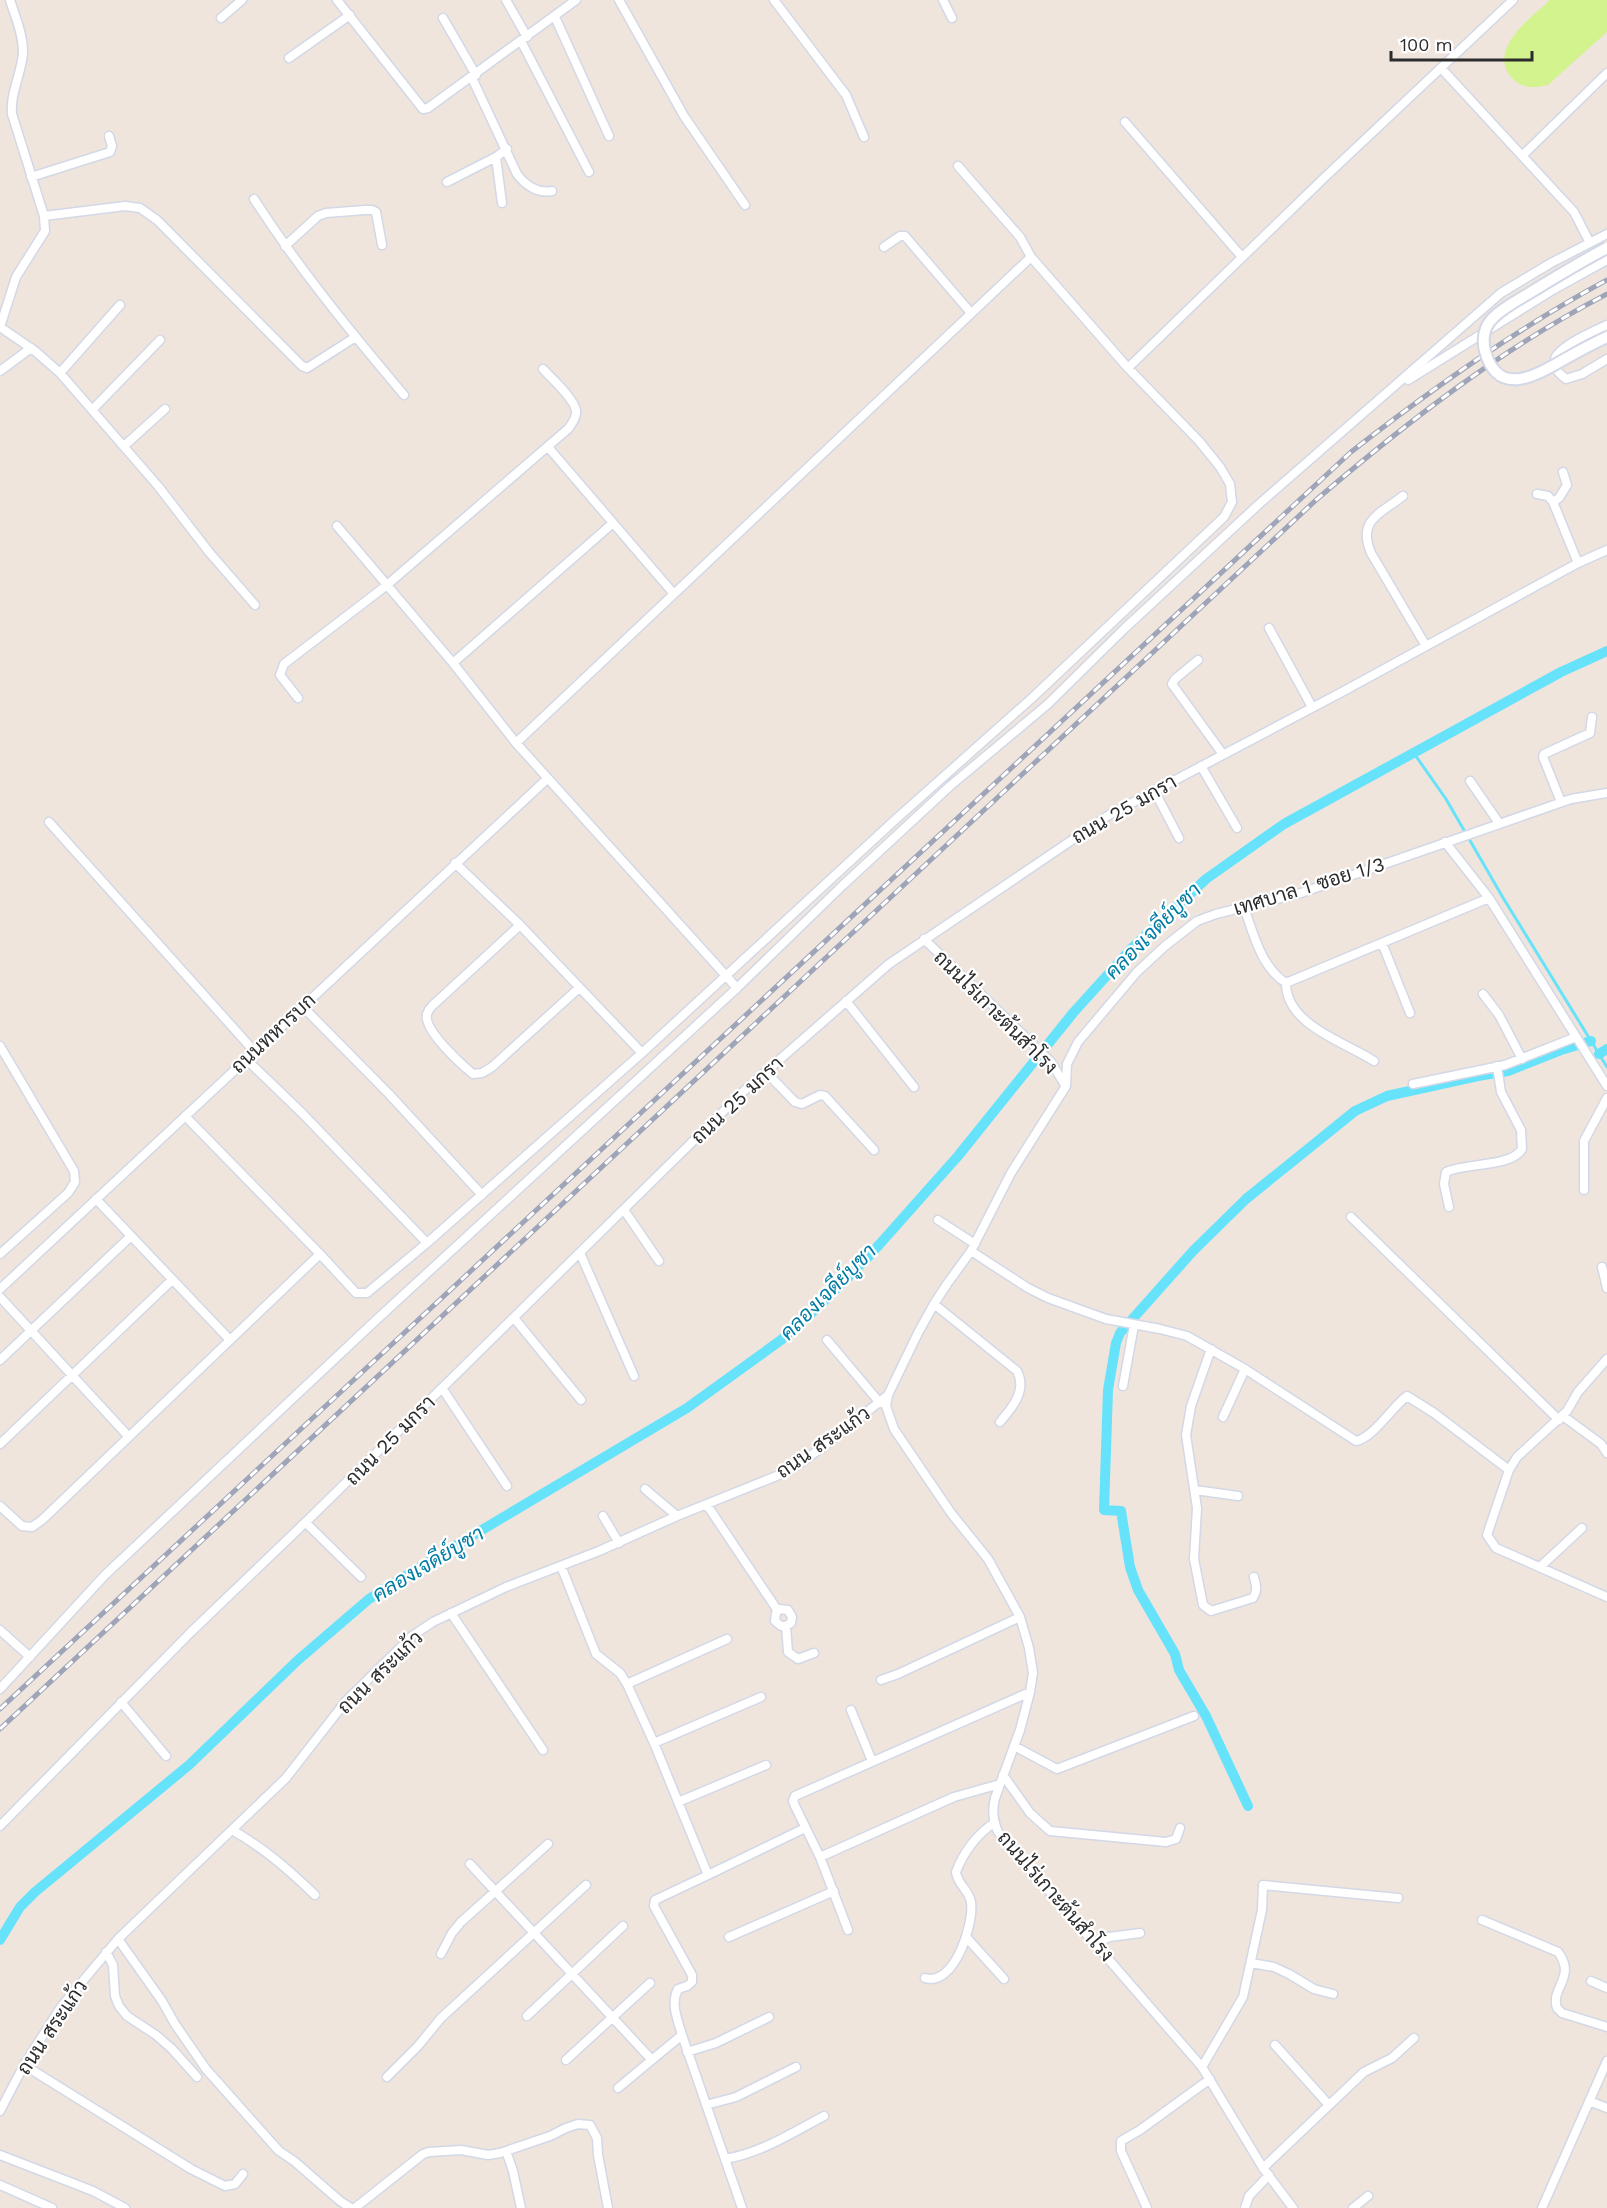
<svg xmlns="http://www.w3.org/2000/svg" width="1607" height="2208" font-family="'Work Sans',Sarabun,sans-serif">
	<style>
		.pitch { fill: #d3f38f }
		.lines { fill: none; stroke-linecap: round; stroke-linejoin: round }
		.stream { stroke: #66e3fb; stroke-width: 3 }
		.canal { stroke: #66e3fb; stroke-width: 10 }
		.minor-casing { stroke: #d2d8e6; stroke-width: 11 }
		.minor { stroke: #fff; stroke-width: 8 }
		.rail-casing { stroke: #9fa5b8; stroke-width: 5 }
		.rail { stroke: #fff; stroke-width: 3; stroke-dasharray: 9; stroke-linecap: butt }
		.tertiary-bridge-casing { stroke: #d2d8e6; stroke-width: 14; stroke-linecap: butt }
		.tertiary-bridge { stroke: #fff; stroke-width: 10 }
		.labels { text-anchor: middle; stroke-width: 4.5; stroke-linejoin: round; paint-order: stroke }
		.street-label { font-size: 20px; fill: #2c2c2c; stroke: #fff }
		.water-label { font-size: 21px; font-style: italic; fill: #017da4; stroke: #fff }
	</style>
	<rect width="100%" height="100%" fill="#efe5dd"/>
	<!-- pitch -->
	<path class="pitch" d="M 1550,0 L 1607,0 L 1607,32 L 1548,85 C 1535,88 1523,89 1513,79 C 1485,50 1531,18 1550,0 Z"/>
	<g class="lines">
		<!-- stream -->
		<path class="stream" d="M 1413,752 L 1446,799 L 1502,896 L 1607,1067"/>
		<!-- canal -->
		<path class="canal" d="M 1599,1054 L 1607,1049
			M 1248,1806 L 1206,1716 L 1179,1670 L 1175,1654 L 1138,1590 L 1130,1567 L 1121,1511 L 1104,1510 L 1108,1390 L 1116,1343 L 1120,1333 L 1193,1251 L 1246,1199 L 1355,1111 L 1387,1096 L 1478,1076 L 1508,1071 L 1561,1050 L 1591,1041
			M 0,1940 L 20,1907 L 35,1892 L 189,1765 L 298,1660 L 369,1599 L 428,1562 L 687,1408 L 781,1340 L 819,1306 L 870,1255 L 958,1156 L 1073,1013 L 1130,950 L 1206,879 L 1284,824 L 1561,672 L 1607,651"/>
		<!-- minor casing -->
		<g class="minor-casing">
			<path id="minor" d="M 337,0 L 423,109 L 428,108 L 576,0
				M 506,0 L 527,37
				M 619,0 L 684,116 L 745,205
				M 774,0 L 846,95 L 864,137
				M 943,0 L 952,18
				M 555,17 L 609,136
				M 221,18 L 242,0
				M 443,18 L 476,75
				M 521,41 L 589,172
				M 289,58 L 350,15
				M 1441,68 L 1574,212 L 1590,243
				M 472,78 L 517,174 C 525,185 538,194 552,191
				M 1125,122 L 1242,257
				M 1522,156 L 1607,73
				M 958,166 L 1020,237 L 1031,257
				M 31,177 L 110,152 L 112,146 L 109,136
				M 447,182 L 496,157
				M 254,199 C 299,269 351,332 404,395
				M 502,203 L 496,157 L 507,149
				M 44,216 L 125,206 L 140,208 L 157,220 L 302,366 L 307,368 L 354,338
				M 285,246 L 318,216 L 326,213 L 365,210 L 372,210 L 376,212 L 382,245
				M 884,247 L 900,236 L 905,236 L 971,313
				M 1607,325 C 1596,330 1557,347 1555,359 C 1552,368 1560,374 1566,379 L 1582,374 L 1607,359
				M 0,327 L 35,351 L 60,373 L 158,486 L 209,552 L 255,605
				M 0,327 L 16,277 L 45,231 L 44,216 L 12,114 C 10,92 22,73 23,52 C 23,34 15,16 10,0
				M 1128,368 L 1324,178 L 1513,0
				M 0,371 L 31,348
				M 60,373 L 120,305
				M 1408,380 L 1551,291 L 1607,260
				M 92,410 L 160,340
				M 124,446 L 165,409
				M 548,447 L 674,594
				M 1537,494 L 1548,496 L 1553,502 L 1578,563
				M 1403,496 C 1380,514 1357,520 1371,553 L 1426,646
				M 1553,502 L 1559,498 L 1567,485 L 1563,472
				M 337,526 L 453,663 L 516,743 L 737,988
				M 1269,628 L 1312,707
				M 1198,660 L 1175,679 L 1172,684 L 1222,753
				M 453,663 L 613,523
				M 298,698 L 280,675 L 284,664 L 387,585 L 569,428 C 572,423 577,417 576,411 C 575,399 551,378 543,369
				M 1201,766 L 1237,828
				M 1470,781 L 1499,823
				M 1154,790 L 1179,838
				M 1561,802 L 1543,757 L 1544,754 L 1590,733 L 1592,717
				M 49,822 L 254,1051
				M 1445,842 L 1489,898 L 1607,1086
				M 455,863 L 520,925 L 642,1053
				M 1244,907 C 1253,933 1261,967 1286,983 L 1489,898
				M 520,925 L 432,1006 C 430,1008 428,1011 427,1014 C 423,1030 461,1064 473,1074 L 482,1073 L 492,1067 L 579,988
				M 924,939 L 1051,1062 L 1065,1085
				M 1382,943 L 1410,1013
				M 1286,983 C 1286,1025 1345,1042 1374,1061
				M 1483,994 L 1499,1015 L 1522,1059
				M 846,1001 L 914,1087
				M 302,1006 L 389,1094 L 482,1195
				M 0,1046 L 74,1171 L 75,1182 L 68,1193 L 0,1254
				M 245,1058 L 303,1114 L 427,1243
				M 766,1072 L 795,1102 L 802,1104 L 820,1095 L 825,1096 L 874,1150
				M 1413,1084 L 1505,1065 L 1576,1037
				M 185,1116 L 320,1254
				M 1584,1190 L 1584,1141 L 1607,1098
				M 96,1199 L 230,1340
				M 1449,1207 L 1444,1184 L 1446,1172 C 1465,1163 1512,1167 1522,1149 L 1521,1130 L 1501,1092 L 1497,1066
				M 624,1210 L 659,1261
				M 1351,1217 L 1559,1420
				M 938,1220 L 975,1244
				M 971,1251 L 1028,1288 L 1048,1298 L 1106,1319 L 1160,1329 L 1187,1336 L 1245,1369 L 1356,1441 C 1373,1438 1392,1407 1407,1396 L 1434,1413 L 1509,1470
				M 580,1253 L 634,1376
				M 1602,1267 L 1607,1288
				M 0,1289 L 547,779
				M 0,1297 L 129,1437
				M 934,1304 L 1017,1371 C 1027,1390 1013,1407 1000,1422
				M 514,1318 L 581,1400
				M 827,1340 L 880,1403
				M 1211,1349 L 1191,1406 L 1186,1435 L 1197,1508 L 1194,1559 L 1203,1605 L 1211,1611 L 1253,1598 C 1258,1590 1256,1585 1254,1577
				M 1607,1359 L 1578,1392 L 1567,1411 L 1517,1457 L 1509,1470 L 1487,1535 L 1496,1548 L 1607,1597
				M 0,1360 L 130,1237
				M 1123,1386 L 1134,1325
				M 442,1388 L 507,1486
				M 1563,1416 L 1601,1444 L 1607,1453
				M 1223,1417 L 1245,1369
				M 0,1444 L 172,1280
				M 645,1489 L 677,1516
				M 1195,1490 L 1238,1496
				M 707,1505 L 778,1611
				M 0,1506 L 22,1526 L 32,1527 L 42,1520 L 320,1254 L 356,1293 L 367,1293 L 427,1243 L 642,1053 L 896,819 L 1032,698 L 1224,517 L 1232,502 L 1230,484 L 1220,467 L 1199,441 L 1128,368 L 1031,257 L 516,743
				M 603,1516 L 619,1543
				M 306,1523 L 361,1577
				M 561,1566 L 596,1654 L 620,1673 L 627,1684 L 654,1743 L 708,1875 L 655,1900 L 654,1906 L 692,1975 L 692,1982 L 687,1986 L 678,1989 C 670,2004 678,2020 682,2035 L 742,2208
				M 1540,1567 L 1582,1528
				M 451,1613 L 543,1750
				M 786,1626 L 781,1626 L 775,1621 L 776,1613 L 780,1609 L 788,1610 L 792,1617 L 791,1623 L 786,1626 L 788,1652 L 798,1659 L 814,1653
				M 0,1630 L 30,1657
				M 881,1680 L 898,1674 L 1020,1617
				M 627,1684 L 727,1639
				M 0,1689 L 105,1575 L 374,1322 L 737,988 L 842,886 L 950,786 L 1048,704 L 1124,629 L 1258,505 L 1501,293 L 1551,263 L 1607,234
				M 121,1702 L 166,1756
				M 851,1710 L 872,1761
				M 654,1743 L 761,1697
				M 1014,1746 L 1057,1769 L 1194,1716
				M 1003,1775 L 1030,1813 L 1050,1831 L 1166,1842 L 1176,1839 L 1180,1828
				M 678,1802 L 766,1765
				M 0,1826 L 191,1632 L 312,1516 L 746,1089 L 889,964 L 1109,815 L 1342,692 L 1578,563 L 1607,550
				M 232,1830 C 264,1848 289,1870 315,1895
				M 820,1857 L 954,1797 L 1000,1784
				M 470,1864 L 651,2059
				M 708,1875 L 805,1828
				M 1482,1920 L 1558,1952 C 1577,1977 1550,1988 1557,2008 L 1562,2013 L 1607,2027
				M 848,1930 L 820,1857 L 795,1806 L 793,1801 L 795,1796 L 1030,1692
				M 729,1937 L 834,1891
				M 966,1937 L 1004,1979
				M 118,1939 L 162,2001 L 175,2024 L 206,2069 L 279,2151 L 294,2161 L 340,2201 L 351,2208
				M 1096,1943 L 1109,1937 L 1140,1933
				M 106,1952 L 113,1965 L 115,1996 L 119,2006 L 127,2016 L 156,2035 L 172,2049 L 197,2077
				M 441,1954 L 452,1933 L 461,1922 L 548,1844
				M 1251,1963 L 1274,1967 L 1289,1974 L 1314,1989 L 1333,1994
				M 925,1978 C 955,1987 974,1923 971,1902 C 969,1890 957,1884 956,1872 C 963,1853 977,1834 994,1823
				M 1591,1981 L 1607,1988
				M 527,2016 L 623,1926
				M 1275,2045 L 1329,2105
				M 687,2052 L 716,2043 L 769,2017
				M 566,2060 L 650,1983
				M 24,2065 L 191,2169 L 225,2186 L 235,2184 L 243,2174
				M 1202,2067 L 1243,1997 L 1262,1910 L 1263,1885 L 1398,1898
				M 387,2077 L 418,2046 L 441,2018 L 586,1885
				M 618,2088 L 682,2035
				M 1589,2101 L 1607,2108
				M 706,2105 L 736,2097 L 796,2067
				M 0,2111 L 24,2065 L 61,2007 L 118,1939 L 286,1778 L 346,1701 L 412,1636 L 433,1622 L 506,1587 L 599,1551 L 677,1516 L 779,1475 L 796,1466 L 823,1447 L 888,1395
				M 506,2151 L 513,2171 L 521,2208
				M 0,2155 L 93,2191 L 125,2208
				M 725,2159 C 761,2153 792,2133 824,2116
				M 1263,2168 L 1364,2072 L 1392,2058 L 1414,2038
				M 0,2185 L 52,2208
				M 355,2208 L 423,2154 L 429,2152 L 461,2150 L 488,2155 L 500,2153 L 550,2136 L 566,2128 L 578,2124 L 590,2125 L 597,2138 L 598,2155 L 608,2208
				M 1147,2208 L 1121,2151 L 1121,2141 L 1140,2130 L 1210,2079
				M 1245,2208 L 1249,2196 L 1269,2175
				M 1293,2208 L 1263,2168 L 1202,2067 L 998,1832 C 993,1820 992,1811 995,1798 L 1020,1730 L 1030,1692 L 1033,1673 L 1029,1648 L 1020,1617 L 988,1559 L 951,1513 L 894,1429 L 886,1406 L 888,1395 L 918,1333 L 934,1304 L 947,1284 L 971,1251 L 1011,1173 L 1066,1086 L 1067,1064 L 1078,1042 L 1137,972 L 1165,946 L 1197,921 L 1216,914 L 1301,893 L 1571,799 L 1607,793
				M 1353,2208 L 1368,2196
				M 1542,2208 L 1607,2061"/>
		</g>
		<!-- minor -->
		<use href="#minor" class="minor"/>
		<!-- rail casing -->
		<g class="rail-casing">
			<path id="rail" d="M 0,1709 L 1351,452 C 1433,388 1516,329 1607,280
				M 0,1729 L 1316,500 C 1407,422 1501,349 1607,294"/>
		</g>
		<!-- rail -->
		<use href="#rail" class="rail"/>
		<!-- tertiary-bridge casing -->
		<g class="tertiary-bridge-casing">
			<path id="tertiary-bridge" d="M 1607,248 C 1580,262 1554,278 1528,294 C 1516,301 1503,308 1494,317 C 1484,326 1482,339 1485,351 C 1498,398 1535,376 1563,360 C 1577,352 1592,344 1607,337"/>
		</g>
		<!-- tertiary-bridge -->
		<use href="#tertiary-bridge" class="tertiary-bridge"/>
	</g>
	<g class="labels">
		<!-- street labels -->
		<g class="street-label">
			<text transform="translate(1124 809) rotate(-30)" y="7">ถนน 25 มกรา</text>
			<text transform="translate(1309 886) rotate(-17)" y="7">เทศบาล 1 ซอย 1/3</text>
			<text transform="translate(996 1012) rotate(45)" y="7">ถนนไร่เกาะต้นสำโรง</text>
			<text transform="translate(273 1033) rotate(-43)" y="7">ถนนทหารบก</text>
			<text transform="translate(737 1100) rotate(-43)" y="7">ถนน 25 มกรา</text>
			<text transform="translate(390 1440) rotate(-45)" y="7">ถนน 25 มกรา</text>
			<text transform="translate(823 1442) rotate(-35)" y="7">ถนน สระแก้ว</text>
			<text transform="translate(380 1672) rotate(-44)" y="7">ถนน สระแก้ว</text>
			<text transform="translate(1056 1896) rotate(49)" y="7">ถนนไร่เกาะต้นสำโรง</text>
			<text transform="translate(52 2027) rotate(-56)" y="7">ถนน สระแก้ว</text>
		</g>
		<!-- water labels -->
		<g class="water-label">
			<text transform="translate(1153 931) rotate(-45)" y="7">คลองเจดีย์บูชา</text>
			<text transform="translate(828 1292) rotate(-45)" y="7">คลองเจดีย์บูชา</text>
			<text transform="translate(428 1564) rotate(-31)" y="7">คลองเจดีย์บูชา</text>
		</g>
	</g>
	<!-- scale -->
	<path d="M1391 51v9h141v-9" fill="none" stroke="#2c2c2c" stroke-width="3"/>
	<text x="1400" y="51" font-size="18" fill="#2c2c2c" stroke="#ffffff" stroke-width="4.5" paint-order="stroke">100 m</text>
</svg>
